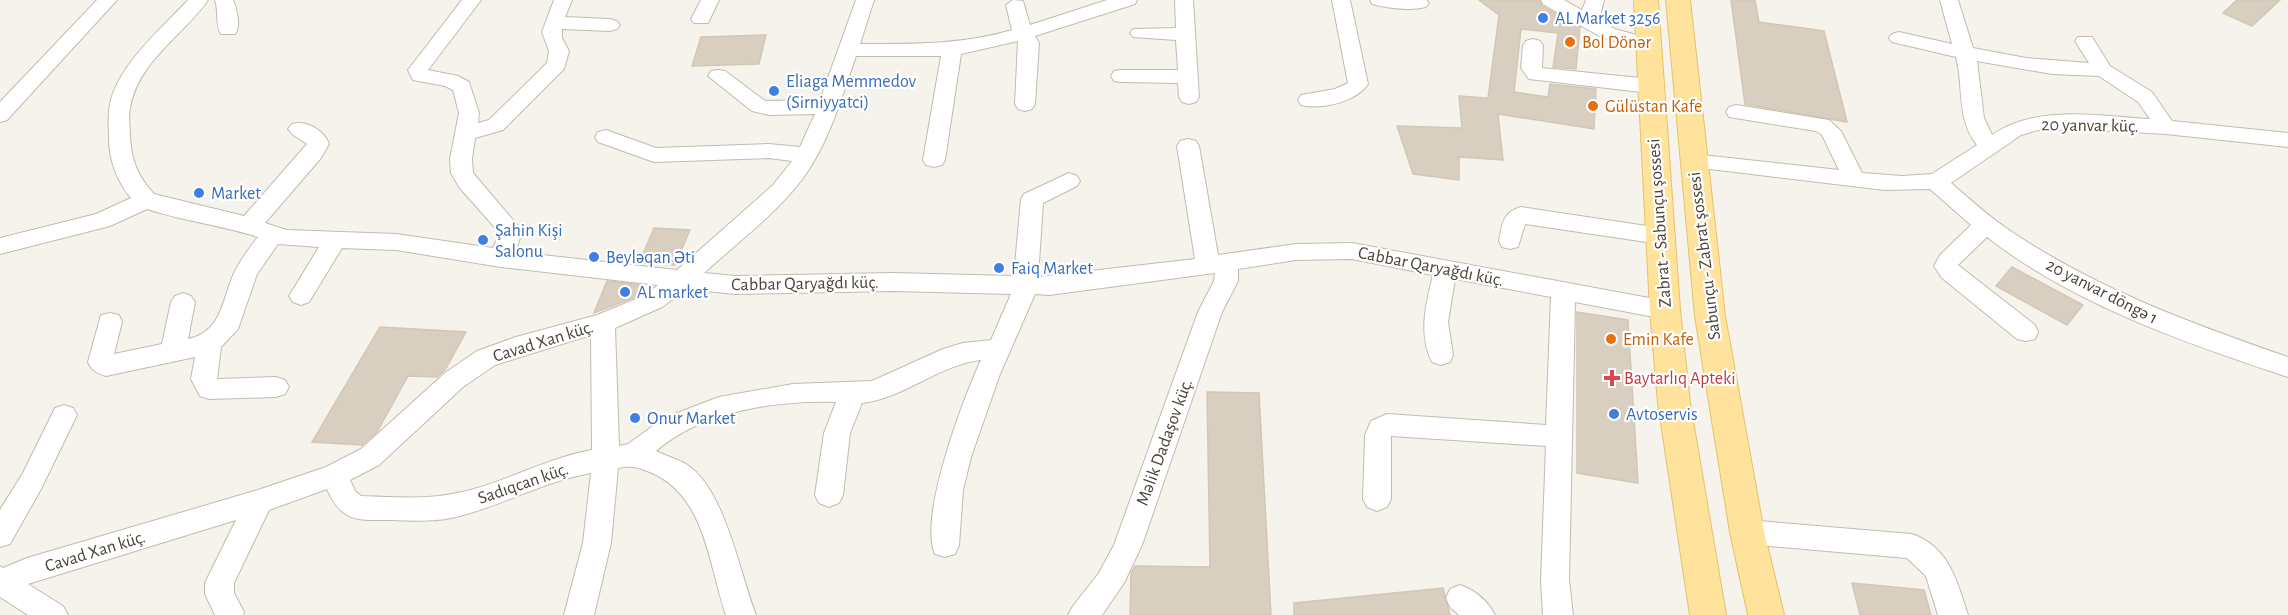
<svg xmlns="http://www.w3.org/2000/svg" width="2288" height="615" font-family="'Alegreya Sans',sans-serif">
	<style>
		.building { fill: #d8cfc1; stroke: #d3c7b4; stroke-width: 1.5 }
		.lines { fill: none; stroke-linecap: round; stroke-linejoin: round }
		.minor-casing { stroke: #c2bbae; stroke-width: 2 }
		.major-casing { stroke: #e6c16a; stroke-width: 2 }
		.minor { fill: #fff; fill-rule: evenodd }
		.major { fill: #ffe39c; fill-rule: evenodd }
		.shop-dot { fill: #3f7fe0; stroke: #fff; stroke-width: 2 }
		.food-dot { fill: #e8710a; stroke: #fff; stroke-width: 2 }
		.health-dot { fill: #e0444e; stroke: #fff; stroke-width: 2 }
		.labels { text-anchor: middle; stroke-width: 4.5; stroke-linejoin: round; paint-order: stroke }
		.shop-label { font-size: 18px; fill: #366cbe; stroke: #fff; text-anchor: start }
		.food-label { font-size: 18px; fill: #c56008; stroke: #fff; text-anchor: start }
		.street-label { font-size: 18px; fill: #4b4439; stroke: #fff }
		.health-label { font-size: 18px; fill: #be3a42; stroke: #fff; text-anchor: start }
	</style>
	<rect width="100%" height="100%" fill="#f6f3ec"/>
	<!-- building -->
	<path class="building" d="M 1479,0 L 1539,0 L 1542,6 L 1580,27 L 1576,69 L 1553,67 L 1558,33 L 1521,29 L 1514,92 L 1548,97 L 1550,84 L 1596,89 L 1594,129 L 1498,114 L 1503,160 L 1459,157 L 1459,180 L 1413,174 L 1397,126 L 1462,128 L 1459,96 L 1488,98 L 1499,15 Z
		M 1731,0 L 1755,0 L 1759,22 L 1824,31 L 1847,122 L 1745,104 Z
		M 2237,0 L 2280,0 L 2252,26 L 2223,13 Z
		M 766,35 L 759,64 L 692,66 L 701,37 Z
		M 654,228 L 690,230 L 675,265 L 639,263 Z
		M 2012,267 L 2083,305 L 2067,325 L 1996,286 Z
		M 607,281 L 642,285 L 638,296 L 594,313 Z
		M 1577,312 L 1628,320 L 1638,483 L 1577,473 Z
		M 380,327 L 466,332 L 445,370 L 437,377 L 408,376 L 377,432 L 362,445 L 312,442 Z
		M 1207,392 L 1259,393 L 1271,615 L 1130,615 L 1131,573 L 1135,566 L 1210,567 Z
		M 1852,583 L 1924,590 L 1931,615 L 1860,615 Z
		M 1443,588 L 1450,615 L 1294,615 L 1294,603 Z"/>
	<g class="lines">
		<!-- minor casing -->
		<g class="minor-casing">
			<path id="minor" d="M 97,0 L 117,0 L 7,120 L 0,122 L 0,102 Z
				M 188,0 L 208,0 C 183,36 138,61 130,108 C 128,117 130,127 130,136 C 131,160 138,177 154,194 L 244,216 L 307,144 L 292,134 L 288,129 L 292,124 C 306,120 324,130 329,144 L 321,158 L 265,223 L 287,230 L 396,234 L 493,248 L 499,235 L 497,230 L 459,187 L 451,173 L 450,159 L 459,113 L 453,90 L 445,86 L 413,80 L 408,70 L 462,0 L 481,0 L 428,70 L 458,76 L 469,82 L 479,113 L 478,123 L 489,120 L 547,63 L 549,51 L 542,32 L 554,0 L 572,0 L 565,17 L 610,19 L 617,21 L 620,25 L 617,29 L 610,31 L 562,29 L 562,38 L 569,51 L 564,69 L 503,130 L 475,138 L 472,159 L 473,173 L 519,227 L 521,235 L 515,252 L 677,270 L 773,185 L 792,161 L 769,158 L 654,162 L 598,142 L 595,137 L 598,132 L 606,130 L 656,148 L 769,144 L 800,147 L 815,114 L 769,115 L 752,111 L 708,76 L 711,71 L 718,70 L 725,71 L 765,101 L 820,100 L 856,0 L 874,0 L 860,44 C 912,44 962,45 1012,30 L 1006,5 L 1013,0 L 1023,1 L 1030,25 L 1107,0 L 1137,0 L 1135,4 L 1035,36 L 1039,43 L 1035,104 L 1032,109 L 1025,111 L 1018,109 L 1015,104 L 1018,41 L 961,54 L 945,160 L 942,165 L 934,167 L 926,165 L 923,160 L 941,56 L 856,56 C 842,96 830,139 806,174 C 779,212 738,242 704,273 L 735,276 L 893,273 L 1014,276 L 1021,199 L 1024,194 L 1069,173 L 1077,176 L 1080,181 L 1077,186 L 1043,203 L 1038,277 L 1195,259 L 1177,146 L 1180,141 L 1188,139 L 1196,141 L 1199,146 L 1218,255 L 1296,244 L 1352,243 L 1665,301 L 1673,304 L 1677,310 L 1673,316 L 1665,319 L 1575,302 L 1569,580 L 1573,615 L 1543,615 L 1541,580 L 1546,446 L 1391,436 L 1391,499 L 1387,507 L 1377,511 L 1367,507 L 1363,499 L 1365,435 L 1371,421 L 1387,414 L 1546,425 L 1551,297 L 1455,279 L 1448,322 L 1453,355 L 1450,362 L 1441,365 L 1432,362 C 1418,335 1426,303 1433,275 L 1352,259 L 1296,260 L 1238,269 L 1238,281 L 1222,312 L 1142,545 L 1124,583 L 1102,615 L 1068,615 L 1073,606 L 1099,573 L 1114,545 L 1198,312 L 1214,281 L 1215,273 L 1049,295 L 1035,294 L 1000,374 L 971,457 L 963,490 L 959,545 L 955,554 L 945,557 L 935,554 C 918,518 964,396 981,360 C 938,365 905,398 862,403 L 850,433 L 843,495 L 839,503 L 829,507 L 819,503 L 815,495 L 824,433 L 836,402 C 777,400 702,411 656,451 C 666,456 677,459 686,464 C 725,488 740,575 756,615 L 726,615 C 709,567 706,498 654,474 C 640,468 633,465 618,468 L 611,543 L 594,615 L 564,615 L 583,543 L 591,473 C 546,481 505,504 460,516 C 438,522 413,521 391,520 C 358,520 342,523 327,489 L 269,510 L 234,583 L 234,593 L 244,612 L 243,615 L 215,615 L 205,594 L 205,583 L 236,520 L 28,584 L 63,606 L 68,615 L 28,615 L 0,597 L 0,566 L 3,568 L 27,558 L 258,490 L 326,467 L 361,449 L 445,373 L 477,351 L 516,337 L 597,315 L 646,295 L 658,285 L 501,267 L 396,250 L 342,248 L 309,302 L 301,305 L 293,302 L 289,296 L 319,247 L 278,244 L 257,274 L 238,329 L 221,347 L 217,379 L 276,377 L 285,380 L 289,387 L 285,394 L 276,397 L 209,399 L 200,396 L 191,379 L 195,357 L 106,376 C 97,373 92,371 88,362 L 101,315 L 110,313 L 119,315 L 122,322 L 114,354 L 162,344 L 171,302 L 175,296 L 183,293 L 191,296 L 195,302 L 188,339 C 222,332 222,300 234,273 C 240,261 249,248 258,237 C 221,225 183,221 147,209 L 110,226 L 0,254 L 0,238 L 96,214 L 131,198 C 117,182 109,159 109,139 C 109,129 108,120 109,111 C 112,70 162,28 188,0 ZM 687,289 L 735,294 L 893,291 L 1011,294 L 991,340 L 963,343 L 943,349 L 872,381 L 793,384 L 719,397 L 664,418 L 628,444 L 619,446 L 615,328 L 662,307 ZM 591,335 L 592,450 C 545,458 504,484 457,493 C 426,500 393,497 361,496 L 355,491 L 350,480 L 379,465 L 463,387 L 495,365 Z
				M 215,0 L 233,0 C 237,9 241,26 235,34 L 221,34 C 215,25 219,11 215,0 Z
				M 701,0 L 719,0 L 708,23 L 694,23 L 691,19 Z
				M 1175,0 L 1193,0 L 1199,97 L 1196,102 L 1189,104 L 1182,102 L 1179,97 L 1178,83 L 1121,82 L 1114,81 L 1111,76 L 1114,71 L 1121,70 L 1178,70 L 1176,40 L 1133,37 L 1130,33 L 1133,29 L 1176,28 Z
				M 1332,0 L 1350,0 L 1368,84 C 1356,102 1321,110 1301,105 L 1298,100 L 1301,95 L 1335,89 L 1348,83 Z
				M 1370,0 L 1426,0 L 1429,3 L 1426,7 C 1410,11 1388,8 1372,4 Z
				M 1541,0 L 1564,0 L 1582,10 L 1586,0 L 1604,0 L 1599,20 L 1615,29 L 1654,40 L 1657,44 L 1654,48 L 1647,50 L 1601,37 L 1543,4 Z
				M 1940,0 L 1958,0 L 1973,48 L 2026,58 L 2089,63 L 2075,41 L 2078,37 L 2092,37 L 2110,66 L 2152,92 L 2172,121 L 2288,133 L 2288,147 L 2166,134 L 2079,129 L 2038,130 L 2021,135 L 1951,183 C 1971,200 1990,218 2012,232 C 2097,289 2192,324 2288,357 L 2288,377 C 2185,343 2073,304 1987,237 L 1958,265 L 2035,325 L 2038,332 L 2035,339 L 2026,341 L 2017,339 L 1942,278 L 1934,266 L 1940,255 L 1971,225 L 1930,189 L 1885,190 L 1685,166 L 1682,161 L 1685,156 L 1693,154 L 1839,170 L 1822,135 L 1816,131 L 1729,117 L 1726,112 L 1729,107 L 1736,105 L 1829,120 L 1841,131 L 1862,173 L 1902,176 L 1932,174 L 1977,145 C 1956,119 1964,87 1956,57 L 1892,42 L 1889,38 L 1892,34 L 1899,32 L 1952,44 ZM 1977,61 L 2052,74 L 2099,76 L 2138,102 L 2150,119 C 2098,116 2037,104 1992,135 L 1984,118 Z
				M 1533,39 L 1540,41 L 1543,45 L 1542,68 L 1650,79 L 1657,81 L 1660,86 L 1657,91 L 1650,93 L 1529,79 L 1521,68 L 1523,45 L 1526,41 Z
				M 1521,207 L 1660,228 L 1668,230 L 1671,236 L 1668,242 L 1660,244 L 1525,224 L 1518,247 L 1510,249 L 1502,247 L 1499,241 C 1502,224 1503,212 1521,207 Z
				M 64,405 L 73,408 L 77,415 L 41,489 L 10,544 L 0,547 L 0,510 L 23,473 L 55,408 Z
				M 1747,520 L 1912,534 C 1949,547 1957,581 1968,615 L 1938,615 L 1926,576 L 1907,558 L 1747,544 L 1737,541 L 1733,532 L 1737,523 Z
				M 1460,585 C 1475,590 1488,601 1495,615 L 1459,615 L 1450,607 L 1446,598 L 1450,589 Z"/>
		</g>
		<!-- major casing -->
		<g class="major-casing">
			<path id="major" d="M 1634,0 L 1658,0 L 1680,310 L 1690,403 L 1726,615 L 1690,615 L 1658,403 L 1650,310 Z
				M 1666,0 L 1690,0 L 1725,316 L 1764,532 L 1784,615 L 1748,615 L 1730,532 L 1695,316 Z"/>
		</g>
		<!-- minor -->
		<use href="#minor" class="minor"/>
		<!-- major -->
		<use href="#major" class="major"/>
	</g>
	<!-- markers -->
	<g class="shop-dot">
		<circle cx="1543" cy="18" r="6"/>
		<circle cx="774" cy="91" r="6"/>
		<circle cx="199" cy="193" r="6"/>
		<circle cx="483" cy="240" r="6"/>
		<circle cx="594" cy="257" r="6"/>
		<circle cx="999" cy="268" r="6"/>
		<circle cx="625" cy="292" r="6"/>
		<circle cx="1614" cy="414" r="6"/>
		<circle cx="635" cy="418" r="6"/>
	</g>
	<g class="food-dot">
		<circle cx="1570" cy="42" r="6"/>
		<circle cx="1593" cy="106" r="6"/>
		<circle cx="1611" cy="339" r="6"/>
	</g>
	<path class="health-dot" d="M1609 369h6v6h6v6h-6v6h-6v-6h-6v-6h6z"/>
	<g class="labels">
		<!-- shop labels -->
		<g class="shop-label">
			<text x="1555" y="24">AL Market 3256</text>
			<text x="786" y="87">Eliaga Memmedov<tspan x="786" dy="21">(Sirniyyatci)</tspan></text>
			<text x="211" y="199">Market</text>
			<text x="495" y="236">Şahin Kişi<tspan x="495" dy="21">Salonu</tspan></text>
			<text x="606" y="263">Beyləqan Əti</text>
			<text x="1011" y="274">Faiq Market</text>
			<text x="637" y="298">AL market</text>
			<text x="1626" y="420">Avtoservis</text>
			<text x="647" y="424">Onur Market</text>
		</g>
		<!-- food labels -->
		<g class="food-label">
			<text x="1582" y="48">Bol Dönər</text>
			<text x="1605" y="112">Gülüstan Kafe</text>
			<text x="1623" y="345">Emin Kafe</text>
		</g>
		<!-- street labels -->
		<g class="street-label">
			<text transform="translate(2090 125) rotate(1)" y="6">20 yanvar küç.</text>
			<text transform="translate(1659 223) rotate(-94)" y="6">Zabrat - Sabunçu şossesi</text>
			<text transform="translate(1704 256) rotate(-97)" y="6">Sabunçu - Zabrat şossesi</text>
			<text transform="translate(1431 266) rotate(11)" y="6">Cabbar Qaryağdı küç.</text>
			<text transform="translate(805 283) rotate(-1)" y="6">Cabbar Qaryağdı küç.</text>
			<text transform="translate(2102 291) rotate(27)" y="6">20 yanvar döngə 1</text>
			<text transform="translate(543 341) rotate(-17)" y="6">Cavad Xan küç.</text>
			<text transform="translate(1164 442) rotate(-70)" y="6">Məlik Dadaşov küç.</text>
			<text transform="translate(523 483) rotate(-19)" y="6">Sadıqcan küç.</text>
			<text transform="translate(95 551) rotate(-17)" y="6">Cavad Xan küç.</text>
		</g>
		<!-- health labels -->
		<g class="health-label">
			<text x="1624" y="384">Baytarlıq Apteki</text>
		</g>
	</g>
</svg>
